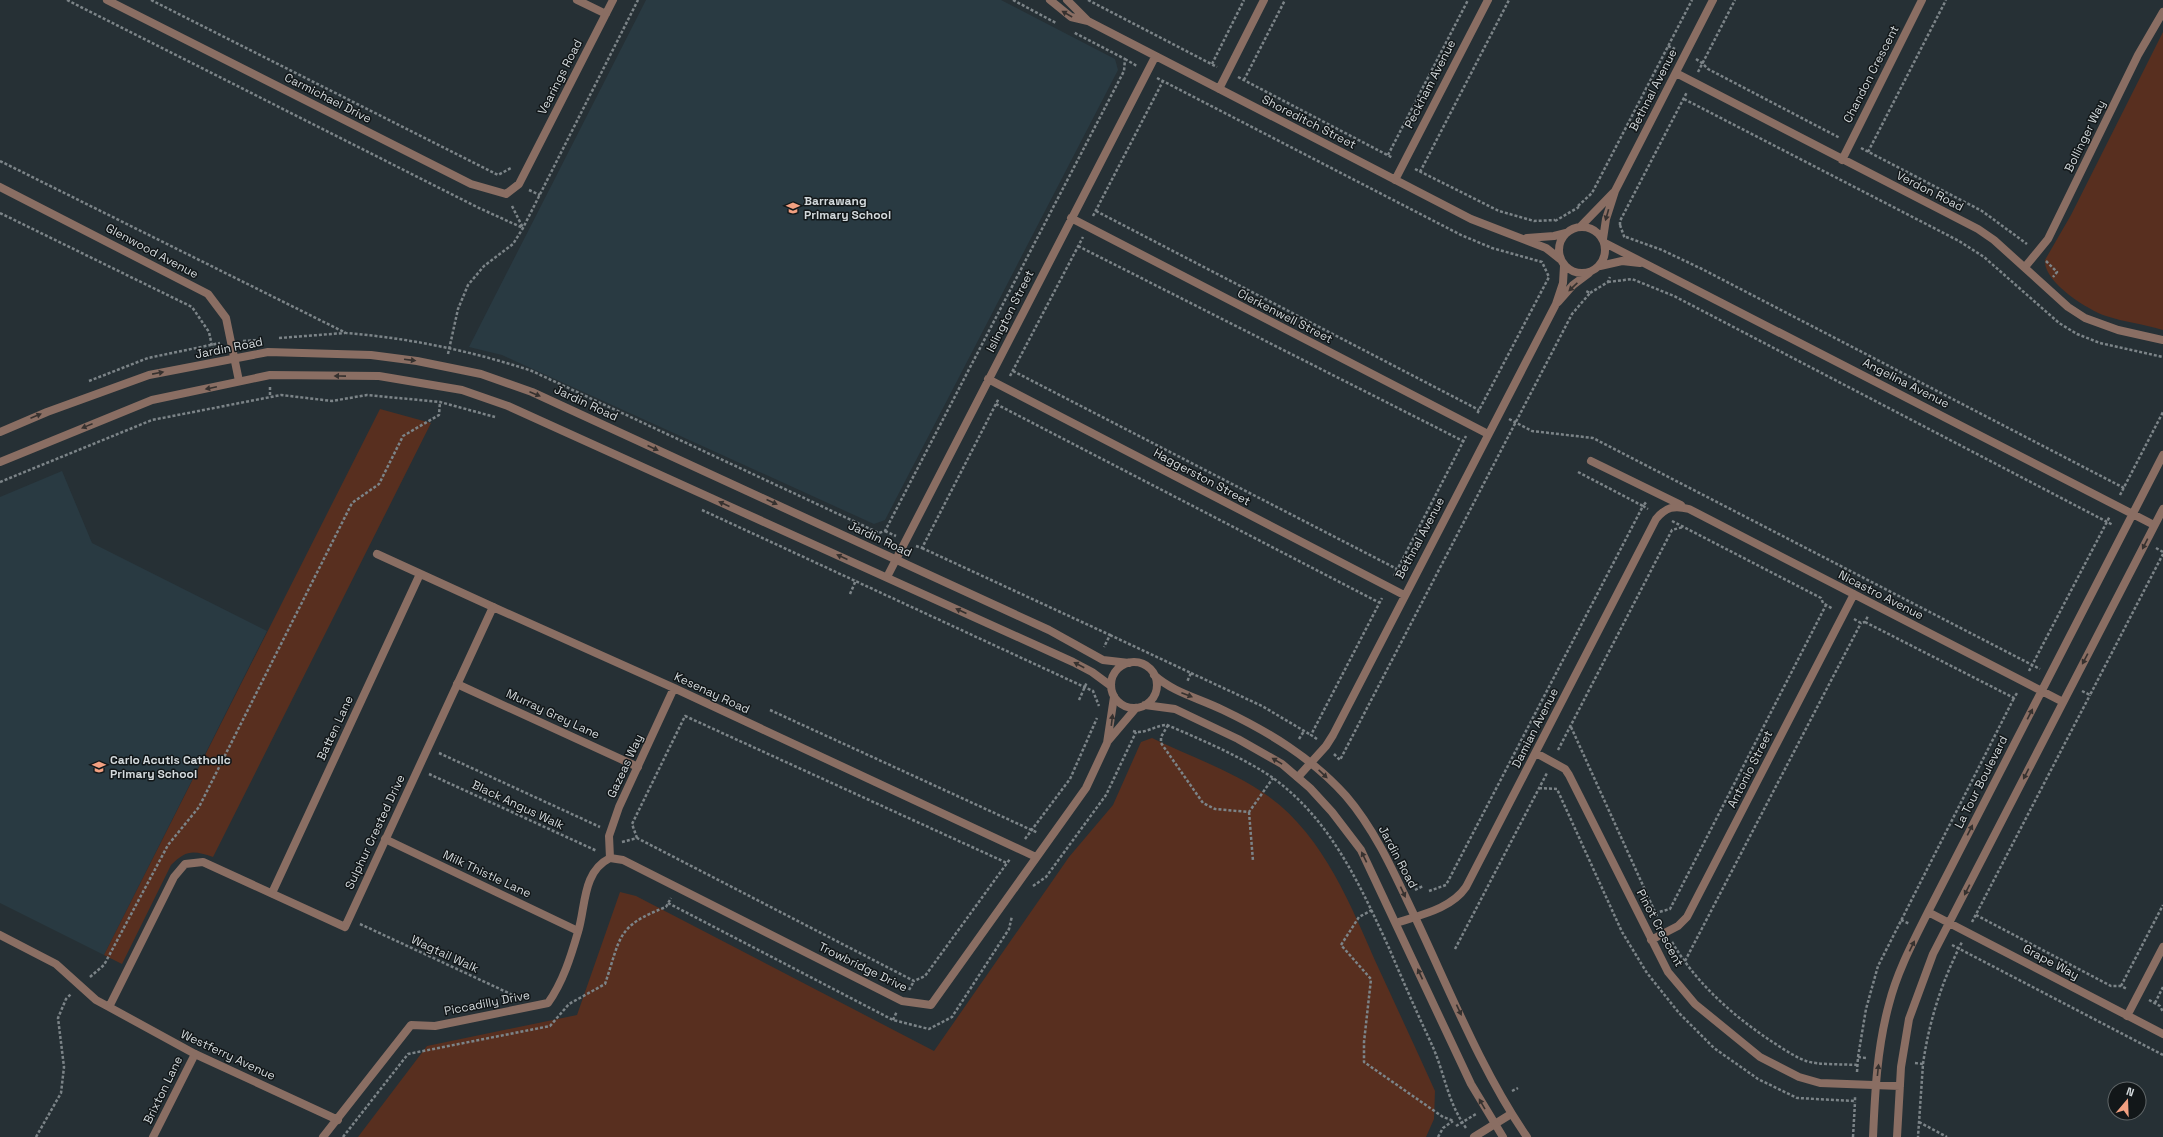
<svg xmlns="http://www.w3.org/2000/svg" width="2163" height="1137" font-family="'Space Grotesk',sans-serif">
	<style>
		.built { fill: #293a42 }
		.green { fill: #582f1f }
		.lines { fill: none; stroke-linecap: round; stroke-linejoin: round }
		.path { stroke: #7c8488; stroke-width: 2.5; stroke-dasharray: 3 2; stroke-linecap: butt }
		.service { stroke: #8a6e63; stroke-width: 8 }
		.minor { stroke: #8a6e63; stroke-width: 8 }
		.tertiary { stroke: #8a6e63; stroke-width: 8 }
		.oneway { fill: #36312f }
		.labels { text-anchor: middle; stroke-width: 3; stroke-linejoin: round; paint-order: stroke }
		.street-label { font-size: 12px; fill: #d3d9dc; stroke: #121719 }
		.poi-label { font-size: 12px; font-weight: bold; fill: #d3d9dc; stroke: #121719; text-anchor: start }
	</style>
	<rect width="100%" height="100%" fill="#263035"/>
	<!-- built -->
	<path class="built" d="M 646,0 L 1001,0 L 1115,59 L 1118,70 L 885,520 L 874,524 L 502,355 L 469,347 Z
		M 62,471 L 92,543 L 267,631 L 104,955 L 0,903 L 0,497 Z"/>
	<!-- green -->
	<path class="green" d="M 2163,32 L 2163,330 C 2144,324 2124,322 2106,316 C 2088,310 2043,282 2045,260 L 2071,215 Z
		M 380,409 L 431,423 L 213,857 C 193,850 186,850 171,865 L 122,964 L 104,955 Z
		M 1152,738 C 1191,757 1233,771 1268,796 C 1324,836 1351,906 1378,967 C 1397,1008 1416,1049 1435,1091 L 1434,1119 L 1426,1137 L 358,1137 L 427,1046 L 577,1015 L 620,892 L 636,896 L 934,1051 L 1069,857 L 1113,805 L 1141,742 Z"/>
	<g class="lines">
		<!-- path -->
		<path class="path" d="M 67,0 L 479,208 L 523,228
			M 151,0 L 498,175 L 511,168
			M 1013,0 L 1056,23
			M 1088,0 L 1217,67
			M 1668,46 L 1675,49
			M 1125,59 L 1137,66
			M 1696,59 L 1702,63 L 1708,69 L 1840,138
			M 1212,64 L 1244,0
			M 1698,72 L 1735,0
			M 1238,77 L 1393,158
			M 1157,78 L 1461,235 L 1492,248 L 1542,262 L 1549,277 L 1477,414
			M 1244,80 L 1285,0
			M 1684,99 L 1959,241 L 1984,257 L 2059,323 L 2077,334 L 2100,343 L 2163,357
			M 1861,148 L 1982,211 L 2027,244
			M 1868,152 L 1946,0
			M 1388,155 L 1468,0
			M 0,161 L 346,333 C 409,338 472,351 532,371 L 879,533 L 885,531 L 1124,71 L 1125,59 L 1073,32
			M 1415,169 L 1499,211 L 1534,221 L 1555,220
			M 1420,172 L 1509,0
			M 529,190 L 540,195
			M 512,206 L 523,228
			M 1578,206 L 1592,193 L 1692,0
			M 1096,211 L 1479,410
			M 0,213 L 192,307 L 209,332 L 213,351
			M 1093,216 L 1163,81
			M 1555,221 L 1579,207
			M 1620,225 L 1620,221 L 1687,92
			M 1620,225 L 1625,239
			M 1626,237 L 1662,250 L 1702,269 L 2124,488
			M 1078,246 L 1463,441
			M 2046,261 L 2057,272 L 2053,277
			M 1608,282 L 1632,279 L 1674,296 L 2113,525
			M 1590,293 L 1608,282 L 1610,277
			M 279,338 L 345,333
			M 243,341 L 258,340
			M 448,354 L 458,309 L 468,285 L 484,266 L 513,244 L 523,228 L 638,0
			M 1013,371 L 1397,569
			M 1010,376 L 1083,237
			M 89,381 L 148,358 L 220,343
			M 270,387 L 270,397
			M 996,404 L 1380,603
			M 1509,419 L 1532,431 L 1593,438 L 2040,669
			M 1578,472 L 1643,506 L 1647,501
			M 0,482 L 152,420 L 281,395 L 332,401 L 367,395 L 440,402 L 495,417
			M 2120,495 L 2163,412
			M 702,510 L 1093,691 L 1099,706
			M 1672,521 L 1821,598 L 1823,603 L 1833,609
			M 885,531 L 896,536
			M 916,546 L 922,548 L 999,398
			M 922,548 L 1110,635 L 1104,647
			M 2156,548 L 2163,552
			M 1394,576 L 1466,436
			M 850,594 L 856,580
			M 1854,619 L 1861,623 L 1865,622 L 1868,616
			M 1865,622 L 2014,698 L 2017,693
			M 1110,635 L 1191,673 L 1187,682
			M 2029,671 L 2110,516
			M 1191,673 L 1262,706 L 1311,735
			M 2082,691 L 2090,695 L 2163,554
			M 1079,700 L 1087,682
			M 770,710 L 1038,833
			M 1168,725 L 1161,737 L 1161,743 L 1203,803 L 1215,809 L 1249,812 L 1273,778
			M 1571,727 L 1660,923
			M 1133,731 C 1145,735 1155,725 1167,725 C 1198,738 1246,759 1273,778 C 1331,820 1360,885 1389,948 C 1403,981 1417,1013 1432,1045 C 1445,1074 1447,1101 1466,1128
			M 1299,739 L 1304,731
			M 1317,739 L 1311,735 L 1382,598
			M 1558,750 L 1672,530 L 1683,527
			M 439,753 L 600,827
			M 1334,754 L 1340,760 L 1572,314 L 1590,293 L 1586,291
			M 429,774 L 597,851
			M 1539,788 L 1557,789 L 1622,932 L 1647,973 L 1679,1013 L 1714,1048 L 1758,1079 L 1797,1098 L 1855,1101 L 1855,1097
			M 1249,812 L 1253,861
			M 637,838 L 632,824 L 685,716 L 1007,863
			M 1025,839 L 1070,779 L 1097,718
			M 622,842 L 637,838 L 914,981 L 925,976 L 1010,859
			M 1033,886 L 1046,877 L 1106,795 L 1136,732
			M 1415,890 L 1423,886
			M 1429,891 L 1446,885 L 1643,506 L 1648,509
			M 668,903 L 893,1020 L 929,1029 L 952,1017 L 1009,929 L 1012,916
			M 1372,910 L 1359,917 L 1341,945 L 1371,979 L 1364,1042 L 1364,1062 L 1443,1117 L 1454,1121
			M 1655,913 L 1670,909 L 1826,605
			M 1976,915 L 2111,986 L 2121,986 L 2127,989
			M 1901,920 L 1910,924
			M 1972,922 L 2090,695
			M 360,924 L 515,996
			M 1672,942 C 1696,983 1732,1015 1771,1041 C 1782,1048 1793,1056 1806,1061 C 1818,1065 1843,1064 1857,1065
			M 1952,945 L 2163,1055
			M 1455,949 L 1547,773
			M 1685,961 L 1861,623
			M 90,977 L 104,965 L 168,845 L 199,807 L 352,503 L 379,484 L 403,436 L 439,415 L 440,402
			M 2121,986 L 2163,905
			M 909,990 L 914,981
			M 2149,1000 L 2160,1006 L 2163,1012
			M 2155,1003 L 2163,987
			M 893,1020 L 897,1011
			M 1858,1057 L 1866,1009 L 1878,966 L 2014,698
			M 1915,1063 L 1923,1064 L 1918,1137
			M 1923,1064 C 1929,1021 1942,981 1962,942
			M 1857,1072 L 1858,1057 L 1866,1058
			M 1512,1091 L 1518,1088
			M 1919,1122 L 1947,1137
			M 1456,1126 L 1476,1114
			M 36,1137 L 61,1093 L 64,1067 L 58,1018 L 66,999 L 71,994
			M 343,1137 L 408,1054 L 550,1026 L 569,1004 L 605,984 C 621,937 616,926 666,907 L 671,898
			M 1438,1137 L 1443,1128 L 1453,1121
			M 1853,1137 L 1855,1102"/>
		<!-- service -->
		<path class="service" d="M 377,554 L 493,607
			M 457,684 L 638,767
			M 385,839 L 578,931
			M 272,893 L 420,574
			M 153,1137 L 195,1054"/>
		<!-- minor -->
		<path class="minor" d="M 107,0 L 471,184 L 506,194 L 519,184 L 613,0
			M 577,0 L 606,14
			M 1050,0 L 1071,17 L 1088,21 L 1471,219 L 1546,248 L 1560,259
			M 1067,0 L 1087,20
			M 1676,73 L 1978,229 L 1994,240 L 2068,307 L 2085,318 L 2118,330 L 2163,340
			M 1219,89 L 1264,0
			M 1842,160 L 1922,0
			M 1395,180 L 1488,0
			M 0,187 L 208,294 L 226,318 L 239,381
			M 1071,218 L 1488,434
			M1559 250a23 23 0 1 1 46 0a23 23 0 1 1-46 0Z
			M 1580,227 L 1613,193
			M 1527,238 L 1554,236 L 1566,233
			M 1603,239 L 1606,219 L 1615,191 L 1713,0
			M 1605,243 L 2154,525
			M 1600,266 L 1622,261 L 1640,263
			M 2025,267 L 2048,239 L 2138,55 L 2163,12
			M 1558,302 L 1573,285 L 1589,273
			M 988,379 L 1404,595
			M 1591,461 L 1681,505
			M 887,577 L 1155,57
			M 1108,741 L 1136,708
			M 1536,753 L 1565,769 L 1569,775 L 1668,972 L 1695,1004 L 1760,1057 L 1799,1077 L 1820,1083 L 1900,1086
			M 1298,777 L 1326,746 L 1333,735 L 1556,304 L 1563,283 L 1564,266
			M 610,858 L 609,836 L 619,807 L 674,688
			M 1928,912 L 2163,1034
			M 1396,923 C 1420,915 1451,909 1466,887 L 1656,519 C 1666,507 1674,505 1689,509 L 2063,702
			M 0,935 L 56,964 L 96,1000 L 109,1007
			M 1651,940 L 1678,926 L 1687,917 L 1854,594
			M 2127,1016 L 2163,947
			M 338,1120 L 195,1054 L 109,1007 L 174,877 L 185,864 L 203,862 L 345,927 L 493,607 L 674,688 L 1036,857
			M 323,1137 L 411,1025 L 435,1026 L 548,1003 C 563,982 571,956 578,932 C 586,906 582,872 610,858 L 623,860 L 902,1001 L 931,1005 L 1086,788 L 1107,743 L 1114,697
			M 1474,1137 L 1511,1114
			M 1873,1137 C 1875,1092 1877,1048 1889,1004 C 1897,972 1913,942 1928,912 L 2163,455
			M 1897,1137 L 1901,1067 L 1909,1019 L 1933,954 L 2163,509"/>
		<!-- tertiary -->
		<path class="tertiary" d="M 0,432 L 47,412 L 149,375 L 268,352 L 371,355 L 417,361 L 481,374 L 532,392 L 1049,630 L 1103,660 L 1129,663
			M 0,462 L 152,400 L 270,375 L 379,376 L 462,390 L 508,406 L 1073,662 L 1092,672 L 1111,686
			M1111 685a23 23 0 1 1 46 0a23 23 0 1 1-46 0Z
			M 1154,675 C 1174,693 1199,698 1223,710 C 1269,732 1312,758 1346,796 C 1376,831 1395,875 1415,917 C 1449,989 1482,1072 1527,1137
			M 1145,705 L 1175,709 L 1238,739 L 1282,764 L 1310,788 L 1332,812 L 1361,850 L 1471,1084 L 1503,1137"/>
	</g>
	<!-- one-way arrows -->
	<defs><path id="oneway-solid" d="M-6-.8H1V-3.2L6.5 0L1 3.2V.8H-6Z"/></defs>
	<g class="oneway">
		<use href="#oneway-solid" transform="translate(1067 14) rotate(-150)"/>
		<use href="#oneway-solid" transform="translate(1607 215) rotate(106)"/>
		<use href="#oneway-solid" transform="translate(1573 287) rotate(137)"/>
		<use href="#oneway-solid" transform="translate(410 360) rotate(7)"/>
		<use href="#oneway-solid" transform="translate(158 373) rotate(-11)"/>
		<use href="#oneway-solid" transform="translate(340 376) rotate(-179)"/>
		<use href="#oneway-solid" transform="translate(211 388) rotate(168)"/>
		<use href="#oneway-solid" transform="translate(535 394) rotate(23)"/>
		<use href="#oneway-solid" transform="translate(36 416) rotate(-23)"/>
		<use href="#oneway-solid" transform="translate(87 426) rotate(158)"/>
		<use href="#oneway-solid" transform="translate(653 448) rotate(25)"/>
		<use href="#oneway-solid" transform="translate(772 502) rotate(25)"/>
		<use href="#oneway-solid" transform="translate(724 504) rotate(-156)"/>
		<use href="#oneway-solid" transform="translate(2145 544) rotate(117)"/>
		<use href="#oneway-solid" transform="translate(842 557) rotate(-156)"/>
		<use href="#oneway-solid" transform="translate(961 611) rotate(-155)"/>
		<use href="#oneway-solid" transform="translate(2085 659) rotate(118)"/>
		<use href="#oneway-solid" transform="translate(1079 665) rotate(-152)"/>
		<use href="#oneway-solid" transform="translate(1187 695) rotate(21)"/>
		<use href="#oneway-solid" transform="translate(2030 714) rotate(-63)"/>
		<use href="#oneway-solid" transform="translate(1112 720) rotate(-83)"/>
		<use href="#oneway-solid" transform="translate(1277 761) rotate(-149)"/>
		<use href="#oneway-solid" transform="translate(1323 774) rotate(43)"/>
		<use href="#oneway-solid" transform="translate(2026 774) rotate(117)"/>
		<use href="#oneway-solid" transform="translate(1970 830) rotate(-63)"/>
		<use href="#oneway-solid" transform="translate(1364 857) rotate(-116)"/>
		<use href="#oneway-solid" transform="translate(1967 890) rotate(117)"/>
		<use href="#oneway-solid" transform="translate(1403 892) rotate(65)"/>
		<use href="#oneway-solid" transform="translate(1912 946) rotate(-64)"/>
		<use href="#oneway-solid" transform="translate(1420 974) rotate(-115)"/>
		<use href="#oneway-solid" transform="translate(1459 1010) rotate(65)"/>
		<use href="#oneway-solid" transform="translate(1878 1070) rotate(-84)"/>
		<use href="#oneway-solid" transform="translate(1482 1104) rotate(-120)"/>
	</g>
	<!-- icons -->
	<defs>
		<g id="school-bare" transform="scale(1.08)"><path d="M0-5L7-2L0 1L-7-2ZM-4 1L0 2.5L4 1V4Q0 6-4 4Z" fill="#f2a081" stroke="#121719" stroke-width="2.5" paint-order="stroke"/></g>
	</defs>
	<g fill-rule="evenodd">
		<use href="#school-bare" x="793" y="208"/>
		<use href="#school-bare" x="99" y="767"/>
	</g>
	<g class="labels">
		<!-- street labels -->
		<g class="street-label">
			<text transform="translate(1871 74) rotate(-63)" y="4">Chandon Crescent</text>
			<text transform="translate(560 77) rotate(-63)" y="4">Vearings Road</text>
			<text transform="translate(1430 84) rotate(-63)" y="4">Peckham Avenue</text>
			<text transform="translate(1653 90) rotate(-63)" y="4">Bethnal Avenue</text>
			<text transform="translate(328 98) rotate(27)" y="4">Carmichael Drive</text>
			<text transform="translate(1309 122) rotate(27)" y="4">Shoreditch Street</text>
			<text transform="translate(2085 136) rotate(-64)" y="4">Bollinger Way</text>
			<text transform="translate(1930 191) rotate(27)" y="4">Verdon Road</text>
			<text transform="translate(152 251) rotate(28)" y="4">Glenwood Avenue</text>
			<text transform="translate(1010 311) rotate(-63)" y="4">Islington Street</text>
			<text transform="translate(1285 316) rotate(27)" y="4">Clerkenwell Street</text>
			<text transform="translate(229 348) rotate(-11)" y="4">Jardin Road</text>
			<text transform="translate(1906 383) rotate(27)" y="4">Angelina Avenue</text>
			<text transform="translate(586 403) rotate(25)" y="4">Jardin Road</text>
			<text transform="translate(1202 477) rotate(28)" y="4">Haggerston Street</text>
			<text transform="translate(1420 538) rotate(-62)" y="4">Bethnal Avenue</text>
			<text transform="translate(880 539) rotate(25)" y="4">Jardin Road</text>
			<text transform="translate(1881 595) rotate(27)" y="4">Nicastro Avenue</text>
			<text transform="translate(712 693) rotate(25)" y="4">Kesenay Road</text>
			<text transform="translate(553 714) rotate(25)" y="4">Murray Grey Lane</text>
			<text transform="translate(335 728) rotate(-65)" y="4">Batten Lane</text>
			<text transform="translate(1535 728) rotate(-63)" y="4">Damian Avenue</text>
			<text transform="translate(625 766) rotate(-65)" y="4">Gazeas Way</text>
			<text transform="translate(1750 769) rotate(-63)" y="4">Antonio Street</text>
			<text transform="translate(1981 782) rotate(-63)" y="4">La Tour Boulevard</text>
			<text transform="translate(518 805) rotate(25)" y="4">Black Angus Walk</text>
			<text transform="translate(375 832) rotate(-65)" y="4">Sulphur Crested Drive</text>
			<text transform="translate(1398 857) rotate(62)" y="4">Jardin Road</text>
			<text transform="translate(487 874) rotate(25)" y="4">Milk Thistle Lane</text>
			<text transform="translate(1660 928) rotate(62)" y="4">Pinot Crescent</text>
			<text transform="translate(445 954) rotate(25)" y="4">Wagtail Walk</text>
			<text transform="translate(2051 962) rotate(28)" y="4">Grape Way</text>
			<text transform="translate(863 967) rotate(26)" y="4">Trowbridge Drive</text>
			<text transform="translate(487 1003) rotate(-11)" y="4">Piccadilly Drive</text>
			<text transform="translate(228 1055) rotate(25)" y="4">Westferry Avenue</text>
			<text transform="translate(163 1090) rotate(-64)" y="4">Brixton Lane</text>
		</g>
		<!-- poi labels -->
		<g class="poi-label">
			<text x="804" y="205">Barrawang<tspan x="804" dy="14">Primary School</tspan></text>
			<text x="110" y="764">Carlo Acutis Catholic<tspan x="110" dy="14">Primary School</tspan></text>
		</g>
	</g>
	<!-- north arrow -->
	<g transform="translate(2127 1101) rotate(19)"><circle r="19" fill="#121719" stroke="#5f6567"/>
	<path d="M0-3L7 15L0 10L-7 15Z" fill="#f2a081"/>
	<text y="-6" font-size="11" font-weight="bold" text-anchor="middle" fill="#d3d9dc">N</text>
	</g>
</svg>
